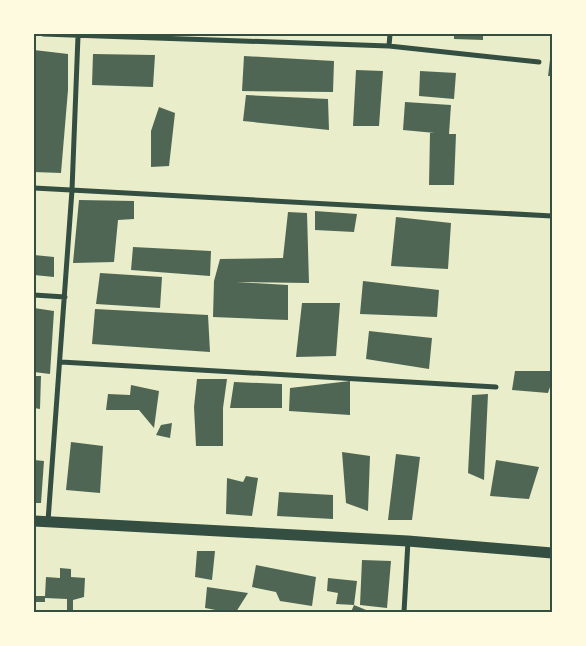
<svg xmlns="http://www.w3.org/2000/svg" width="586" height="646" font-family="'Exo 2',sans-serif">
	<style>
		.building { fill: #4f6655 }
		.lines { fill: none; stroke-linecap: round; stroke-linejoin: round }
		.minor { stroke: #344e41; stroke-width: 5 }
		.primary { stroke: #344e41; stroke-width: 11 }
		.neatline { fill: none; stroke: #344e41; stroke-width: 2 }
	</style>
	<rect width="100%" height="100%" fill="#e9edc9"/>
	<!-- building -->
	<path class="building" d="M 454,34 L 483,34 L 483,40 L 454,39 Z
		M 34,50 L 68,54 L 68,90 L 61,173 L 34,172 Z
		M 551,52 L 552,52 L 552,76 L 548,76 Z
		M 93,54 L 155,55 L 153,87 L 92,85 Z
		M 244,56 L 334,61 L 333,92 L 242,91 Z
		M 356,70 L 383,71 L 379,126 L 353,126 Z
		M 420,71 L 456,73 L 454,99 L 419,96 Z
		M 246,95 L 328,99 L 329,130 L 243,121 Z
		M 405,102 L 451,105 L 449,134 L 456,134 L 454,185 L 429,185 L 430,133 L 435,133 L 403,130 Z
		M 159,107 L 175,113 L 169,166 L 151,167 L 151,131 Z
		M 79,200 L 134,201 L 134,219 L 118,220 L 114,262 L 73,263 Z
		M 315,211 L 357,214 L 354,232 L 315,230 Z
		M 288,212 L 307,213 L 309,283 L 236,282 L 288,285 L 288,320 L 213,317 L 214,281 L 220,259 L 283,258 Z
		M 396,217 L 451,223 L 448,269 L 391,266 Z
		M 133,247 L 211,251 L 210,276 L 131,270 Z
		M 34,255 L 54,257 L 54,277 L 34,275 Z
		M 100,273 L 162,277 L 160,308 L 96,304 Z
		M 363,281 L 439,290 L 437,317 L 360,314 Z
		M 302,303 L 340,303 L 336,356 L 296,357 Z
		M 34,308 L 54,311 L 50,374 L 34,372 Z
		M 95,309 L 208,315 L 210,352 L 92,344 Z
		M 369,331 L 432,338 L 429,369 L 366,359 Z
		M 515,371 L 552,371 L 552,381 L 548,393 L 512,390 Z
		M 34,376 L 41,376 L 40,409 L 34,408 Z
		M 197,379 L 227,379 L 223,408 L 223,446 L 196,446 L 194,407 Z
		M 350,381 L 350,415 L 289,411 L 290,388 Z
		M 234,382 L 282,384 L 282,408 L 230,408 Z
		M 131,385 L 159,391 L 154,428 L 139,410 L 106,410 L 108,394 L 130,395 Z
		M 488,394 L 484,480 L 468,473 L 472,395 Z
		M 172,423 L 170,438 L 156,435 L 161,425 Z
		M 71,442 L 103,446 L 100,493 L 66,490 Z
		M 342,452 L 370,456 L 368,511 L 346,503 Z
		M 396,454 L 420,457 L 412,520 L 388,520 Z
		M 34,460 L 44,461 L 41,503 L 34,503 Z
		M 496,460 L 539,467 L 529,499 L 490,496 Z
		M 246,476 L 258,478 L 252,516 L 226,514 L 227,478 L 243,482 Z
		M 279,492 L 333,495 L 333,519 L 277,516 Z
		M 197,551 L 215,551 L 212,580 L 195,577 Z
		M 362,560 L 391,561 L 387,608 L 360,605 Z
		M 256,565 L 316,577 L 312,606 L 280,601 L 276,592 L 252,587 Z
		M 60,568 L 71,569 L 71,577 L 85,578 L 84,597 L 73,600 L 73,612 L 67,612 L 67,599 L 45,598 L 45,602 L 34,602 L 34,596 L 45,596 L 46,577 L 60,578 Z
		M 328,578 L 357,581 L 354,605 L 336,604 L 338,593 L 327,591 Z
		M 207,587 L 248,593 L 236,612 L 226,612 L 205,608 Z
		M 354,605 L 371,612 L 351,612 Z"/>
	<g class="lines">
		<!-- minor -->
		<path class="minor" d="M 43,34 L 389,46 L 539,62
			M 389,46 L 390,34
			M 34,188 L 552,216
			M 34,295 L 65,297
			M 61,362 L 496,387
			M 48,521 L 72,190 L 78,36
			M 404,612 L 408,541"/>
		<!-- primary -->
		<path class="primary" d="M 34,521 L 408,541 L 552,553"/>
	</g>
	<!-- border -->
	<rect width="586" height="646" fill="none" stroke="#fefae0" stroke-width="70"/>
	<rect x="35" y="35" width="516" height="576" class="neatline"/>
</svg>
